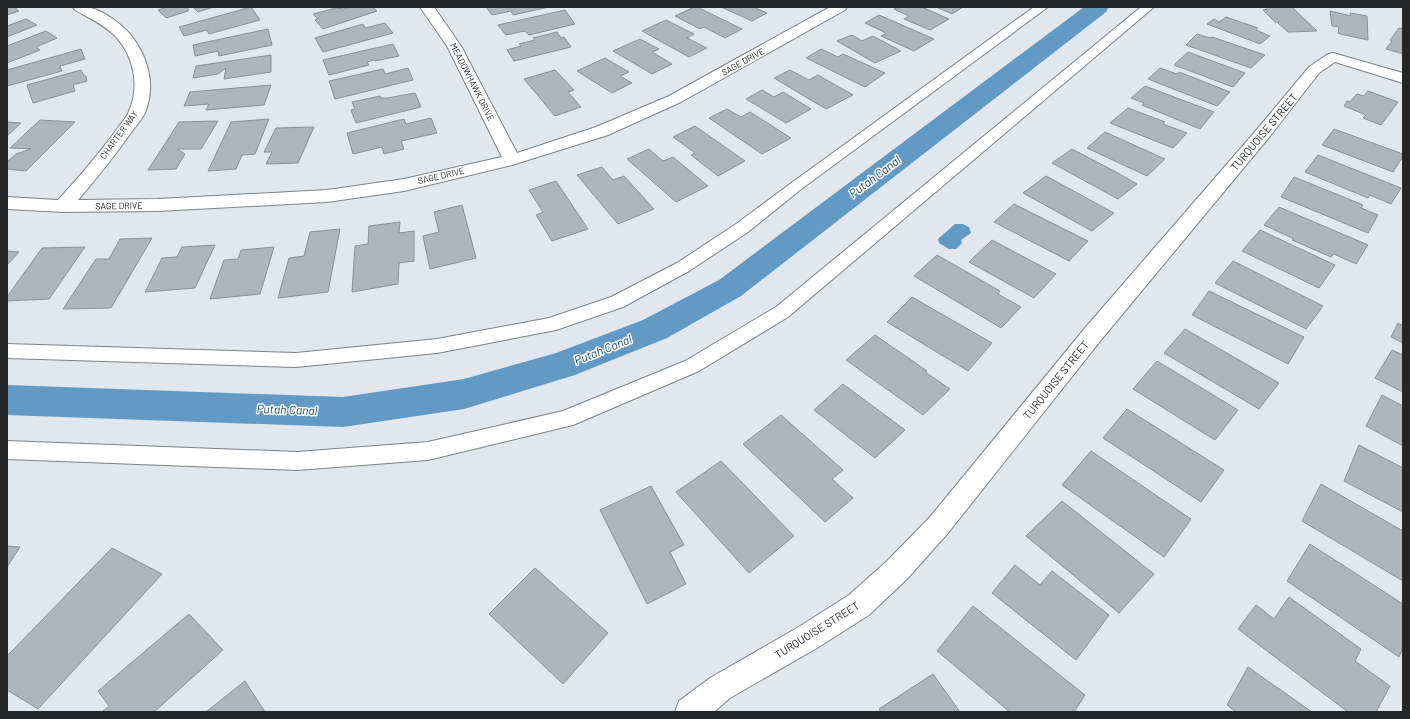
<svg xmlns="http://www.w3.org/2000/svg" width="1410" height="719" font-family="Barlow,sans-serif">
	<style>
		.water { fill: #609ac5 }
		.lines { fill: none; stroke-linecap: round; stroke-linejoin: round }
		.canal { fill: #609ac5; fill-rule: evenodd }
		.building { fill: #afb5ba; stroke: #8a9094 }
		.service-casing { stroke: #7c8286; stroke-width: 2 }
		.minor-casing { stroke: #7c8286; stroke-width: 2 }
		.service { fill: #fff; fill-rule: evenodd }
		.minor { fill: #fff; fill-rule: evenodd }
		.labels { text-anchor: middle; stroke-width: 3; stroke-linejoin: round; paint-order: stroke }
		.far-street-label { font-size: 9px; fill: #232527; stroke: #fff }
		.street-label { font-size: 11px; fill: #232527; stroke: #fff }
		.water-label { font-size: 12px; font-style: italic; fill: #123f5d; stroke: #fff }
	</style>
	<rect width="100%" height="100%" fill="#e1e7ec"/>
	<!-- water -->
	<path class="water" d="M 955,224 L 963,224 L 969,227 L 971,233 L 961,240 L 962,243 L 956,249 L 949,249 L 939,243 L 938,239 Z"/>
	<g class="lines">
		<!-- canal -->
		<path class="canal" d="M 1084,7 L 1109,7 L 1106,12 L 741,296 L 667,338 L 575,375 L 464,409 L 343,427 L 7,415 L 7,385 L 343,397 L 464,379 L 556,353 L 643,320 L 719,280 Z"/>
	</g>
	<!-- building -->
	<path class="building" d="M 7,7 L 14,7 L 19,11 L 7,15 Z
		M 167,7 L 188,7 L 188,11 L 166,18 L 158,10 Z
		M 193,7 L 214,7 L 198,12 Z
		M 251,7 L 260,20 L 209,34 L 207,30 L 184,36 L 179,27 Z
		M 352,7 L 373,7 L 377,11 L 323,29 L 315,20 L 318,19 L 313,14 L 336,8 L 344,9 Z
		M 486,7 L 549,7 L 513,15 L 511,11 L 492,15 Z
		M 694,7 L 697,7 L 742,29 L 725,38 L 704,27 L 700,29 L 675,16 Z
		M 721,7 L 753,7 L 767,13 L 752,21 Z
		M 898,7 L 922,7 L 949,19 L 930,30 L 904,19 L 909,16 L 894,9 Z
		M 936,7 L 963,7 L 952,14 Z
		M 1265,7 L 1292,7 L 1317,31 L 1288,32 L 1278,23 L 1279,22 L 1275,22 L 1263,10 L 1267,9 Z
		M 565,10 L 575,24 L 529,35 L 525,31 L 506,35 L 498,25 Z
		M 1330,11 L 1351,16 L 1350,13 L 1367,16 L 1368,40 L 1340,34 L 1338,33 L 1339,27 L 1332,26 Z
		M 879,15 L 934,39 L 914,51 L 881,36 L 886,33 L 865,23 Z
		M 1226,17 L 1258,28 L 1256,30 L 1270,36 L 1260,44 L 1207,24 L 1214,19 L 1219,22 Z
		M 26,19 L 37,25 L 7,37 L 7,26 Z
		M 666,20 L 694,34 L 687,38 L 707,48 L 689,57 L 642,31 Z
		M 385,23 L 393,33 L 323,52 L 315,38 L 363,24 L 365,28 Z
		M 1399,28 L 1403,29 L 1403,54 L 1386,49 L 1392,41 L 1390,40 Z
		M 268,29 L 272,45 L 219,56 L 218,51 L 195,56 L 193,45 Z
		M 46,31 L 57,38 L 36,47 L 40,50 L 7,63 L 7,46 Z
		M 557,32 L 561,38 L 564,37 L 571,47 L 514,61 L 507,50 L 521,46 L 519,44 L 535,40 L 533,38 Z
		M 1197,34 L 1210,38 L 1212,37 L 1265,55 L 1251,68 L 1186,45 Z
		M 852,35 L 862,41 L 873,36 L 901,51 L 875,63 L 837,41 Z
		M 640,39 L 659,49 L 652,52 L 672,64 L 652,74 L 613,51 Z
		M 393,44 L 399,56 L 375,61 L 374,60 L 367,62 L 369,65 L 329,75 L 323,60 Z
		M 81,49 L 85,59 L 60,66 L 62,71 L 7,86 L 7,70 Z
		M 821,49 L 838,57 L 843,54 L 885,73 L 865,87 L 806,58 Z
		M 1188,52 L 1245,73 L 1233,87 L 1174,65 Z
		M 271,55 L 271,72 L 224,79 L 226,68 L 218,74 L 193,78 L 196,66 Z
		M 605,58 L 629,72 L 620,76 L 632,83 L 612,93 L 577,71 Z
		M 408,68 L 413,80 L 335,99 L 329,81 L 383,69 L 385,74 Z
		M 1160,68 L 1177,74 L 1179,72 L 1230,92 L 1217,106 L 1148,79 Z
		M 81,70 L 84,76 L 86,76 L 87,81 L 73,85 L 75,91 L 33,103 L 27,85 Z
		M 555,70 L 574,90 L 568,92 L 581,107 L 555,116 L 524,79 Z
		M 790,70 L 809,80 L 818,75 L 853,95 L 826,109 L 774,78 Z
		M 271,85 L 264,105 L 206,110 L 209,104 L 184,106 L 190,92 Z
		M 1145,86 L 1214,112 L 1200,129 L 1142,105 L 1144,103 L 1131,98 Z
		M 762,90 L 774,97 L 783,92 L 811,109 L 786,123 L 746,99 Z
		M 1368,91 L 1398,102 L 1381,125 L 1363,118 L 1366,115 L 1344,106 L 1347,101 L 1350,102 L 1357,94 L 1364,96 Z
		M 415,93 L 421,107 L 356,123 L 351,110 L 355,109 L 352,102 L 380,96 L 381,98 L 387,98 Z
		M 1128,108 L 1165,122 L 1163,124 L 1187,133 L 1173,148 L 1110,123 Z
		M 727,109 L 741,117 L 750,112 L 791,138 L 762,154 L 709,118 Z
		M 431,118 L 437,133 L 401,141 L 404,149 L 384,154 L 382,147 L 353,154 L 347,133 L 404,119 L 406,124 Z
		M 269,119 L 255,154 L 242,155 L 236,169 L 208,171 L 231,122 Z
		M 40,120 L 75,122 L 26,171 L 7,169 L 7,162 L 16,154 L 31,149 L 10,148 Z
		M 218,121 L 201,149 L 177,149 L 185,154 L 176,169 L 148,170 L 179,122 Z
		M 7,122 L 21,123 L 7,136 Z
		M 695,126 L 745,161 L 718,176 L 691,155 L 695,153 L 673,137 Z
		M 314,127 L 298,163 L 266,164 L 272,152 L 264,152 L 276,128 Z
		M 1334,129 L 1403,154 L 1403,156 L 1393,172 L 1322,145 Z
		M 1105,132 L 1165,159 L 1147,176 L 1087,148 Z
		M 649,149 L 663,161 L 673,157 L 708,186 L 676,202 L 627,159 Z
		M 1072,149 L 1116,172 L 1137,184 L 1118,199 L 1052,163 Z
		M 1318,155 L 1401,188 L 1391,204 L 1370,195 L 1368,198 L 1305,172 Z
		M 602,167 L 613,180 L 624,176 L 654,209 L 618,224 L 577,175 Z
		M 1046,176 L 1114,213 L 1092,231 L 1023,193 Z
		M 1294,177 L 1346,198 L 1363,205 L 1361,208 L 1378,215 L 1368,233 L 1281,197 Z
		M 556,181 L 588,229 L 552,241 L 536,215 L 543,212 L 529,190 Z
		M 1014,204 L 1088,241 L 1069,261 L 994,222 Z
		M 462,205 L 476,258 L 430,269 L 423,236 L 439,232 L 434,212 Z
		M 1279,207 L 1368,245 L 1356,264 L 1334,254 L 1331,257 L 1292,240 L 1294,239 L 1264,225 Z
		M 400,222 L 399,233 L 414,231 L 414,261 L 399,263 L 398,284 L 352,292 L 355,246 L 368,244 L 369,226 Z
		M 340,229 L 328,292 L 278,298 L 289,258 L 304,256 L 310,232 Z
		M 1260,230 L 1335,265 L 1319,288 L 1242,251 Z
		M 152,238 L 111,308 L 63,309 L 96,259 L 109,259 L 120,239 Z
		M 992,240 L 1056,274 L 1034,298 L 969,262 Z
		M 215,245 L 195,288 L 145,292 L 162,258 L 177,257 L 182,247 Z
		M 85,247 L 49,299 L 7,301 L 7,297 L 42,248 Z
		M 274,247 L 260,294 L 210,299 L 224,260 L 238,259 L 241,250 Z
		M 7,251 L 19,252 L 7,265 Z
		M 937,255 L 1000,291 L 998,294 L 1021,307 L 1001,328 L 914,276 Z
		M 1233,261 L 1323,306 L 1306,329 L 1215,283 Z
		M 1209,291 L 1304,337 L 1288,364 L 1192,315 Z
		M 912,297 L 992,343 L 968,371 L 887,322 Z
		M 1398,323 L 1403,326 L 1403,343 L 1391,337 Z
		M 1185,329 L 1279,383 L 1259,409 L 1164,353 Z
		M 875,335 L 927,371 L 925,372 L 950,389 L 923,415 L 846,360 Z
		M 1392,350 L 1403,355 L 1403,392 L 1375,378 Z
		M 1157,361 L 1238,410 L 1215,440 L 1133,389 Z
		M 843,384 L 905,430 L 875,458 L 814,410 Z
		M 1382,395 L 1403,406 L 1403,446 L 1366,426 Z
		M 1127,409 L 1224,470 L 1201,502 L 1103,438 Z
		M 781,415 L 843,470 L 832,479 L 853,498 L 825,522 L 743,444 Z
		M 1359,445 L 1403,468 L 1403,512 L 1344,481 Z
		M 1091,451 L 1191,519 L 1164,557 L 1062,485 Z
		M 721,461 L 794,536 L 749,573 L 676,492 Z
		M 1321,484 L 1403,531 L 1403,581 L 1302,521 Z
		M 651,486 L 684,545 L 670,552 L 686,584 L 647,604 L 600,510 Z
		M 1062,501 L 1154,574 L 1119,613 L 1026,536 Z
		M 1310,544 L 1403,604 L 1403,648 L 1399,657 L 1287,581 Z
		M 7,546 L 20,547 L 7,567 Z
		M 112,548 L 162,574 L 38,709 L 7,690 L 7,656 Z
		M 1015,565 L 1040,585 L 1052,571 L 1109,615 L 1076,660 L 992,593 Z
		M 535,568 L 608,633 L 563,684 L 489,614 Z
		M 1289,597 L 1361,649 L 1355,661 L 1390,686 L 1376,712 L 1348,712 L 1238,629 L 1256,605 L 1274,619 Z
		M 973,606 L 1085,695 L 1074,712 L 1010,712 L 937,651 Z
		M 189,614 L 223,650 L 154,712 L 102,712 L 109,706 L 98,691 Z
		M 1248,667 L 1312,712 L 1236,712 L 1227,705 Z
		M 933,674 L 960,712 L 881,712 L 879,709 Z
		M 245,681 L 265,712 L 206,712 Z"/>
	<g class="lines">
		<!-- service casing -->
		<g class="service-casing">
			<path id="service" d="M 1034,7 L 1048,7 L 800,190 L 748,232 L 689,271 L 623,307 L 556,330 L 437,353 L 296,367 L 7,358 L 7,344 L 296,353 L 437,339 L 549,318 L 611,297 L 677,263 L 736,224 L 790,184 Z
				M 1141,7 L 1154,7 L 788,317 L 699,371 L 573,425 L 428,460 L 297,470 L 7,459 L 7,441 L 297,452 L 428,442 L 563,411 L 685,361 L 776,307 Z"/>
		</g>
		<!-- minor casing -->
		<g class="minor-casing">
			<path id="minor" d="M 73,7 C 79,7 86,6 91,8 C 105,12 120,23 129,33 C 147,54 156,83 146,110 C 144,117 138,123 133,130 C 116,154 98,177 78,200 L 158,199 L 327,190 L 404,179 L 502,157 L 447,46 L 420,7 L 434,7 L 461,46 L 517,153 L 596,127 L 669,96 L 830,7 L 847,7 L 845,10 L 681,102 L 608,135 L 512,165 L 404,191 L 327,202 L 158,211 L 63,212 L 7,209 L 7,197 L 58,200 C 79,177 99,154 117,129 C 121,123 127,118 129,111 C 140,87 134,56 116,37 C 105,25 89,18 75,10 Z
				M 1333,53 L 1403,73 L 1403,83 L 1335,62 L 1319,73 L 1271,135 L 1101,340 L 948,533 L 907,579 L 869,615 L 817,648 L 730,698 L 714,712 L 675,712 L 679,701 L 710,678 L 797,628 L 849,595 L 887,561 L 930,517 L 1085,328 L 1259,127 L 1309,67 L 1328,54 Z"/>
		</g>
		<!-- service -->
		<use href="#service" class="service"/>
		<!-- minor -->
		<use href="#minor" class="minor"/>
	</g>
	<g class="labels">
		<!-- far-street labels -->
		<g class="far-street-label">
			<text transform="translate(743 62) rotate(-29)" y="3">SAGE DRIVE</text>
			<text transform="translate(472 82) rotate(63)" y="3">MEADOWHAWK DRIVE</text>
			<text transform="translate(119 135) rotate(-54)" y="3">CHARTER WAY</text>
			<text transform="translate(441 176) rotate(-13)" y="3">SAGE DRIVE</text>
			<text transform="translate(119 206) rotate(-1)" y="3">SAGE DRIVE</text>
		</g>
		<!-- street labels -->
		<g class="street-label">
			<text transform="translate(1264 132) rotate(-50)" y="4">TURQUOISE STREET</text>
			<text transform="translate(1056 380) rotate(-51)" y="4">TURQUOISE STREET</text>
			<text transform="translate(817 630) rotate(-32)" y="4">TURQUOISE STREET</text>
		</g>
		<!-- water labels -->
		<g class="water-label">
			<text transform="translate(875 177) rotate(-37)" y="4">Putah Canal</text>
			<text transform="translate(603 350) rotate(-22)" y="4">Putah Canal</text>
			<text transform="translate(287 410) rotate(2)" y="4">Putah Canal</text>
		</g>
	</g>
	<!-- border -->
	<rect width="1410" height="719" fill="none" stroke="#232527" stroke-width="16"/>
</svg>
